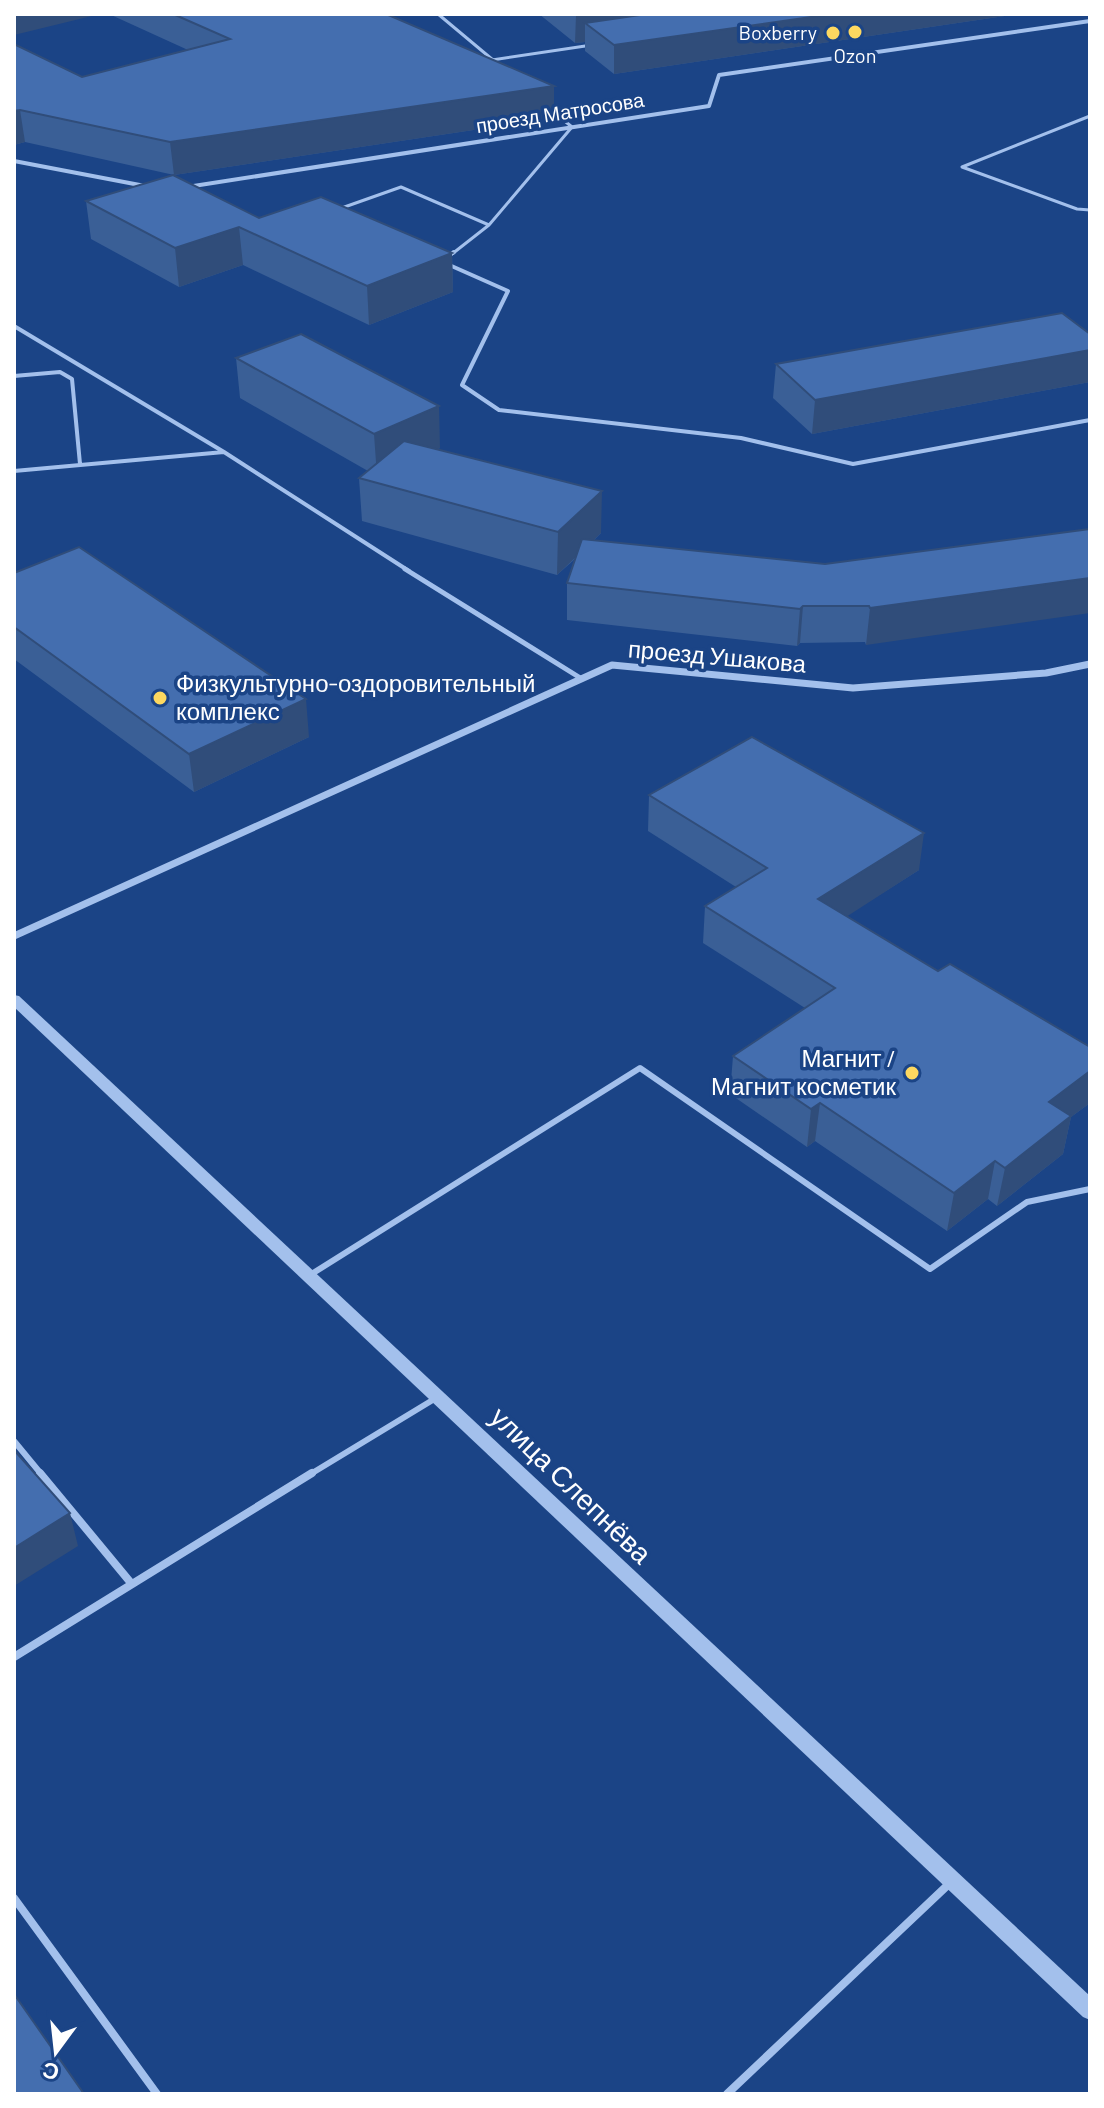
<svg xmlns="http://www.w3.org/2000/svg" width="1104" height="2108" font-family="Barlow,sans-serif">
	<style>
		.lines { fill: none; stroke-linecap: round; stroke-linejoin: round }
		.service-far4 { stroke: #a3c0ec; stroke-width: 3 }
		.service-far3 { stroke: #a3c0ec; stroke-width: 4 }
		.service-far2 { stroke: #a3c0ec; stroke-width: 5 }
		.service-far1 { stroke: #a3c0ec; stroke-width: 6 }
		.service { stroke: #a3c0ec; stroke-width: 8 }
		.minor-far1 { stroke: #a3c0ec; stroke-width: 4 }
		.minor { stroke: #a3c0ec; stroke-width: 7 }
		.tertiary { fill: #a3c0ec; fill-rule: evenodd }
		.wall { fill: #3a5f96 }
		.shaded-wall { fill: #304d7a }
		.building { fill: #446eaf; stroke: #304d7a; stroke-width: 2 }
		.poi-dot { fill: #fdd860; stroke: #1b4486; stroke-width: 3 }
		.labels { text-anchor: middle; stroke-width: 7; stroke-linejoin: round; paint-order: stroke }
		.far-poi-label { font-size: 20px; fill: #fff; stroke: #1b4486; text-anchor: end }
		.far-street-label { font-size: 20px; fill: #fff; stroke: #1b4486 }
		.street-label { font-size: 24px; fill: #fff; stroke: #1b4486 }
		.poi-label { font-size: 24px; fill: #fff; stroke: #1b4486; text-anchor: start }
		.near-street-label { font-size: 28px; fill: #fff; stroke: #1b4486 }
	</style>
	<rect width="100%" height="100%" fill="#1b4486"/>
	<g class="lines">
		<!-- service-far4 -->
		<path class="service-far4" d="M 438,14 L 493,60
			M 492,60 L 592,45
			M 1090,116 L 962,167 L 1077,209 L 1090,210
			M 336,210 L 401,187 L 489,225 L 452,254
			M 489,225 L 572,127 L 550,109"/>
		<!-- service-far3 -->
		<path class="service-far3" d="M 447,257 L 454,252
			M 447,264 L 508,291 L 462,385 L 499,410 L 741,438 L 853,464 L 1090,420
			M 14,326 L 224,452 L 409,571
			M 14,376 L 60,372 L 72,379 L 80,464
			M 14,471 L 224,452"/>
		<!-- service-far2 -->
		<path class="service-far2" d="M 405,569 L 582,679"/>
		<!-- service-far1 -->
		<path class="service-far1" d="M 310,1275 L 640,1068 L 930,1269 L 1027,1202 L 1090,1189
			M 14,1441 L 42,1475
			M 309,1475 L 436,1398"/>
		<!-- service -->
		<path class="service" d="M 40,1473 L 131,1583
			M 14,1657 L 312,1473
			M 14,1898 L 157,2094
			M 727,2094 L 951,1882"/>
		<!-- minor-far1 -->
		<path class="minor-far1" d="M 14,161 L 145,186
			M 187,187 L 709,106 L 719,75 L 1090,21"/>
		<!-- minor -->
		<path class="minor" d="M 14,936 L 612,665 L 853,688 L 1046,673 L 1090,664"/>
		<!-- tertiary -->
		<path class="tertiary" d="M 14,995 L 19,996 L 1090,1996 L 1090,2020 L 1083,2017 L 14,1007 Z"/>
	</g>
	<!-- wall -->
	<path class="wall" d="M 109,14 L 386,14 L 554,86 L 554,118 L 174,175 L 25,142 L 14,145 L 14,44 L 82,77 L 188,50 Z
		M 539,14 L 1018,14 L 614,74 L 585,51 L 585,42 L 575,43 Z
		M 86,201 L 259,218 L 452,253 L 453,292 L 369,325 L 243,265 L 179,287 L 91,239 Z
		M 1090,334 L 1090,382 L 812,434 L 773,398 L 776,364 Z
		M 236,358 L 440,448 L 437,449 L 601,533 L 594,540 L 825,564 L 1090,529 L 866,645 L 865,642 L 800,643 L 797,646 L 567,620 L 567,583 L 576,558 L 557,575 L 362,521 L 359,478 L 368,471 L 240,398 Z
		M 14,573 L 309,737 L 194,792 L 14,659 Z
		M 649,795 L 919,870 L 846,916 L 938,971 L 1090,1047 L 1090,1103 L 1071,1117 L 1063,1154 L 997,1206 L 988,1199 L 947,1231 L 815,1141 L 807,1147 L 730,1094 L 733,1056 L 805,1008 L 703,943 L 705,906 L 736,887 L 648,831 Z"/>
	<!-- shaded-wall -->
	<path class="shaded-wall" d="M 14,14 L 100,14 L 14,35 Z
		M 584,14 L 774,14 L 585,23 L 585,42 L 575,43 L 576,15 Z
		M 832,14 L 1018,14 L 614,74 L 614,45 Z
		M 554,86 L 554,118 L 174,175 L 170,142 Z
		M 20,110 L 25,142 L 14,145 L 14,111 Z
		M 239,227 L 243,265 L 179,287 L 175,248 Z
		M 452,253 L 453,292 L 369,325 L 367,286 Z
		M 1090,350 L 1090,382 L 812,434 L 815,400 Z
		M 439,406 L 440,448 L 377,476 L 374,434 Z
		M 602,491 L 601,533 L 557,575 L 558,532 Z
		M 1090,578 L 1090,613 L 866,645 L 870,608 Z
		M 803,606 L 800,643 L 797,646 L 800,609 Z
		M 306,699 L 309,737 L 194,792 L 189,754 Z
		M 924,833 L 919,870 L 815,937 L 818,899 Z
		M 1090,1071 L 1090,1103 L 1071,1117 L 1063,1154 L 997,1206 L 1005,1168 L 1049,1102 Z
		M 820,1103 L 815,1141 L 807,1147 L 811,1109 Z
		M 995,1161 L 988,1199 L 947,1231 L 954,1193 Z
		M 70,1513 L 78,1546 L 14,1586 L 14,1548 Z"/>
	<!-- building -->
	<path class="building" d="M 173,14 L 386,14 L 554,86 L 170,142 L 20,110 L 14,111 L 14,44 L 82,77 L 230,39 Z
		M 647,14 L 832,14 L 614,45 L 585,23 Z
		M 173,175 L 259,218 L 321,197 L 452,253 L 367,286 L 239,227 L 175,248 L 86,201 Z
		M 1062,313 L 1090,334 L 1090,350 L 815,400 L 776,364 Z
		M 301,334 L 439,406 L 374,434 L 236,358 Z
		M 404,441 L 602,491 L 558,532 L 359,478 Z
		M 1090,529 L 1090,578 L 870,608 L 869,606 L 803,606 L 800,609 L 567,583 L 582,539 L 825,564 Z
		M 79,547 L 306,699 L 189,754 L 14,627 L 14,573 Z
		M 752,737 L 924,833 L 818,899 L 938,971 L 950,964 L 1090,1047 L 1090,1071 L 1049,1102 L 1071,1116 L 1005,1168 L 995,1161 L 954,1193 L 820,1103 L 811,1109 L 733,1056 L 835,988 L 705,906 L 767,868 L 649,795 Z
		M 14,1450 L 70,1513 L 14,1548 Z
		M 14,1994 L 84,2094 L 14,2094 Z"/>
	<!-- markers -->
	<g class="poi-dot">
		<circle cx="855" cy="32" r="8"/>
		<circle cx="833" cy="33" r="8"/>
		<circle cx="160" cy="698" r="8"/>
		<circle cx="912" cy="1073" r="8"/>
	</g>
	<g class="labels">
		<!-- far-poi labels -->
		<g class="far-poi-label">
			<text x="817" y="40">Boxberry</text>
			<text x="855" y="63" text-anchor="middle">Ozon</text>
		</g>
		<!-- far-street labels -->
		<g class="far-street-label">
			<text transform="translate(560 113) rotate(-9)" y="7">проезд Матросова</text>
		</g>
		<!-- street labels -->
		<g class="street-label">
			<text transform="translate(717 657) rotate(5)" y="8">проезд Ушакова</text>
		</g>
		<!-- poi labels -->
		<g class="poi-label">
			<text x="176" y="692">Физкультурно-оздоровительный<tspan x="176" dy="28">комплекс</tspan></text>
			<text x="896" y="1067" text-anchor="end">Магнит /<tspan x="896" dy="28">Магнит косметик</tspan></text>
		</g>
		<!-- near-street labels -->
		<g class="near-street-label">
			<text transform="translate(571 1485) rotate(44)" y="10">улица Слепнёва</text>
		</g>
	</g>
	<!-- border -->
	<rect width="1104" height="2108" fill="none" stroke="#ffffff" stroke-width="32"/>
	<!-- north arrow -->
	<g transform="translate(56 2052) rotate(195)" stroke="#1b4486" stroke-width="6" paint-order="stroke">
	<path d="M0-6L14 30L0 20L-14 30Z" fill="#ffffff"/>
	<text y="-12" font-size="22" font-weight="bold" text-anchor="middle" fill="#ffffff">С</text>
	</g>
</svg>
